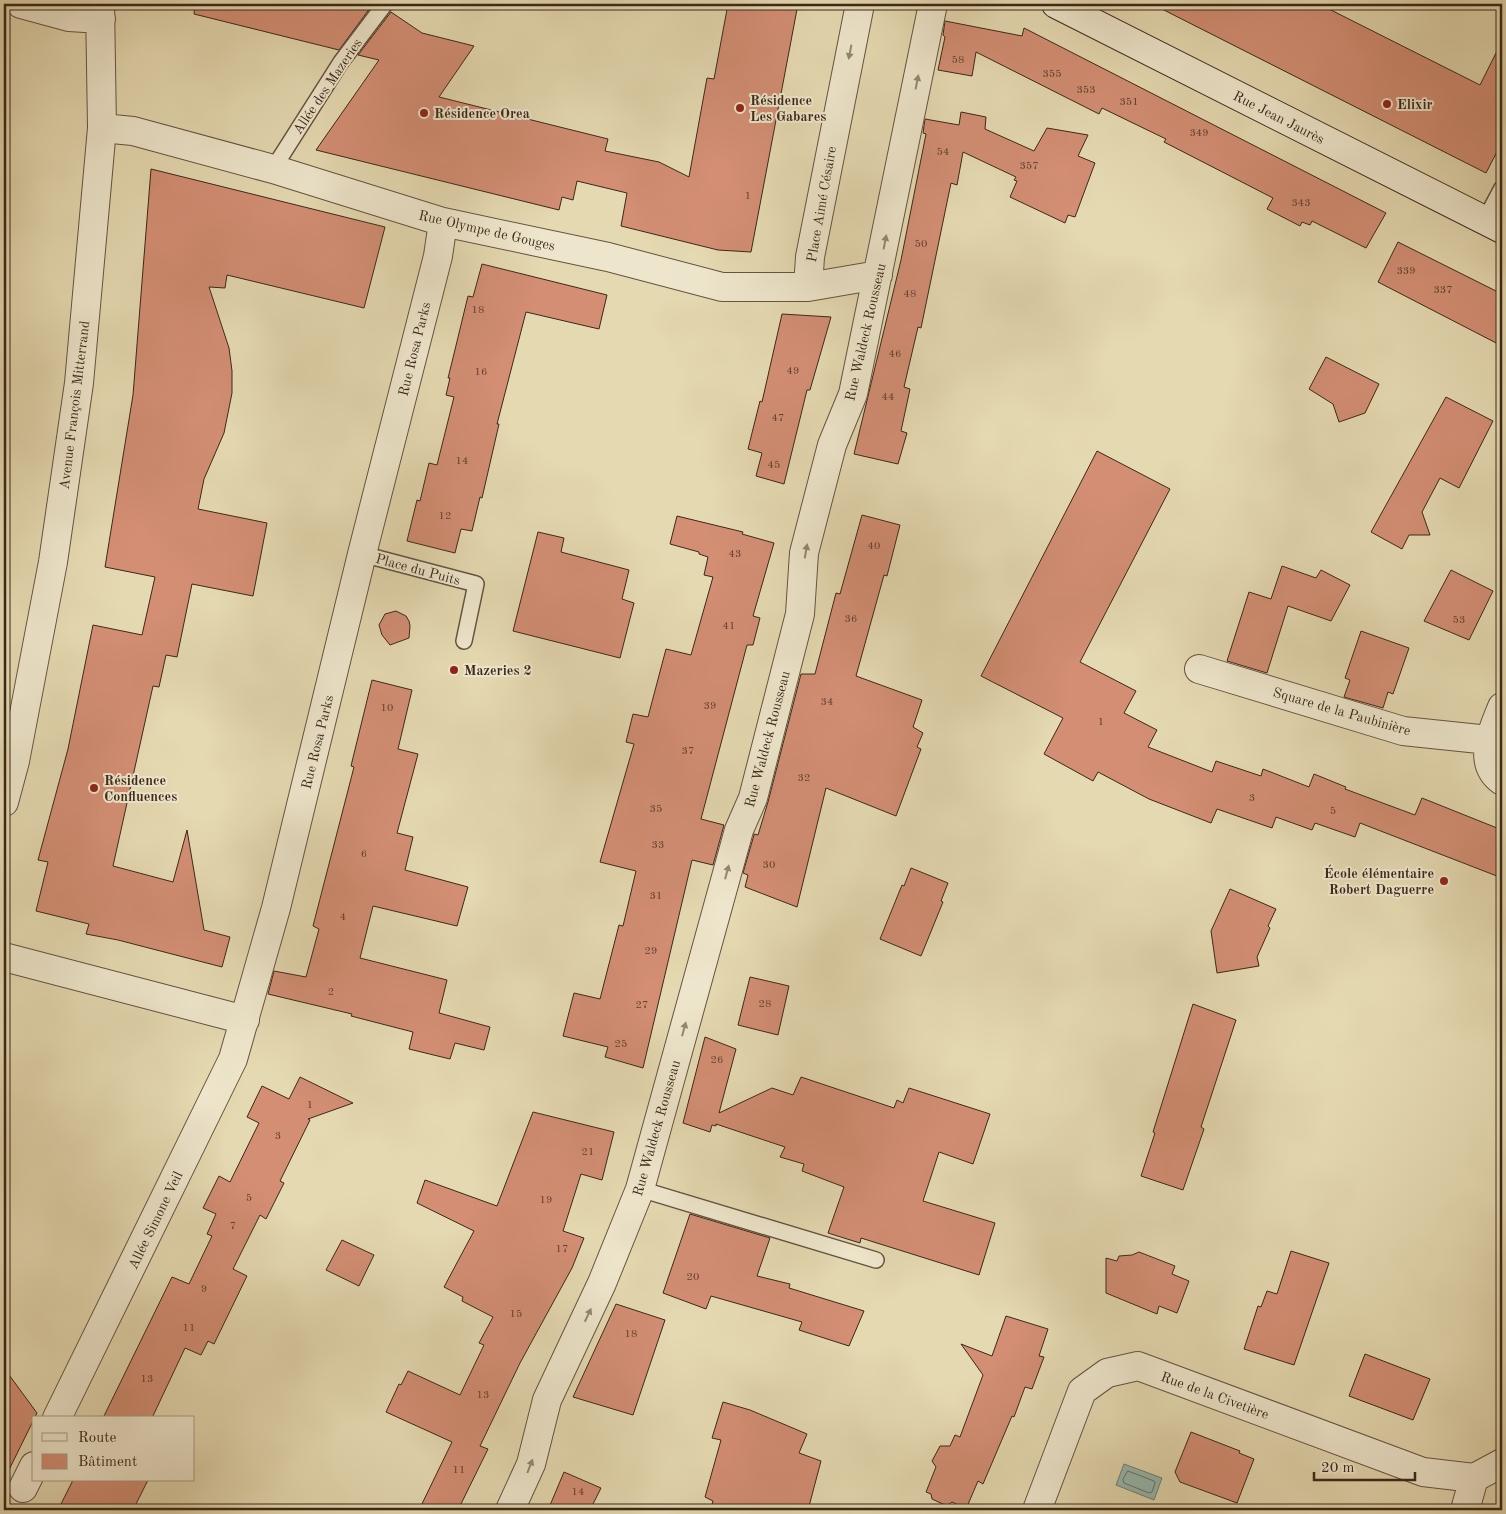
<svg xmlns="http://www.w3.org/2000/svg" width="1506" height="1514" font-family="'Old Standard TT',serif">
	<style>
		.water { fill: #96b9b0; stroke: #717f74 }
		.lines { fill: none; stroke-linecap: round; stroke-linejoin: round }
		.shore { stroke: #687065; stroke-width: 1 }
		.building { fill: #d38e74; stroke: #3a281a }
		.service-casing { stroke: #655440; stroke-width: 18 }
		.minor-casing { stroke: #655440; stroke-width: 30 }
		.secondary-casing { stroke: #3a281a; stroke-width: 30 }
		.service { stroke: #eee6cc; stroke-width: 15 }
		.minor { stroke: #eee6cc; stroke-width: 28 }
		.secondary { stroke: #eee6cc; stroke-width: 28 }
		.oneway { fill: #948773 }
		.poi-dot { fill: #8f2418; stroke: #eee6cc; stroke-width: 2 }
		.labels { text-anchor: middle; stroke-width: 4; stroke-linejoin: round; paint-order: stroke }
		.number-label { font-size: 11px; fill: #604230 }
		.street-label { font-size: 14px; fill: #3a281a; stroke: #eee6cc }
		.poi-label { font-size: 14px; font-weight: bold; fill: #3a281a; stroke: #eee6cc; text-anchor: start }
	</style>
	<rect width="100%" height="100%" fill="#e5d9b1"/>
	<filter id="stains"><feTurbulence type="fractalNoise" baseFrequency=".004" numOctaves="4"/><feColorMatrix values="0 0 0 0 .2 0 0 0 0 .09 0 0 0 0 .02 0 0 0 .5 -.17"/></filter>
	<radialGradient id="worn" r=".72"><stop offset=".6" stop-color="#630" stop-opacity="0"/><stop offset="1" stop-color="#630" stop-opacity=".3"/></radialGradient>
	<!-- water -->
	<path class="water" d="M 1124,1464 L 1162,1478 L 1154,1500 L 1116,1485 Z"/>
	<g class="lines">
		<!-- shore -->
		<path class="shore" d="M 1128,1471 L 1154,1481 L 1155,1483 L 1152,1492 L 1149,1493 L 1124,1483 L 1123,1480 Z"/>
	</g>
	<!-- building -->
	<path class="building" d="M 195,4 L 373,4 L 339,50 L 194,14 Z
		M 728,4 L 798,4 L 751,252 L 718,250 L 621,226 L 627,193 L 577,181 L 573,200 L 562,197 L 559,210 L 316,150 L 379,60 L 358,55 L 391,12 L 422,33 L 474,46 L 439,97 L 608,139 L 605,151 L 659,162 L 689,177 L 707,78 L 714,79 Z
		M 1152,4 L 1319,4 L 1480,85 L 1502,41 L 1502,142 L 1486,173 Z
		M 945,21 L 1022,36 L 1024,28 L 1386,213 L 1366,248 L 1312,221 L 1310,225 L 1302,222 L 1300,226 L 1267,209 L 1273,198 L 1164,142 L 1166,139 L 1102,108 L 1099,114 L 976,52 L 972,76 L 938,70 L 945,37 L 943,35 Z
		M 961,112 L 986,117 L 985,129 L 1034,151 L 1047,128 L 1088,135 L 1078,156 L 1095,163 L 1075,217 L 1068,215 L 1065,223 L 1010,197 L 1017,181 L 1014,180 L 1016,177 L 963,152 L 957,185 L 951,183 L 921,328 L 918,327 L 904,387 L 910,389 L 901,431 L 907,433 L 898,464 L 854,454 L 901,260 L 926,134 L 923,133 L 925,119 L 959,125 Z
		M 151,169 L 385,227 L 364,308 L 227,275 L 225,288 L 209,287 L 229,348 L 232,371 L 232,393 L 224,433 L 204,479 L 198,509 L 267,523 L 253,596 L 192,584 L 177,657 L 166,655 L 159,687 L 153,686 L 113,866 L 173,882 L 187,830 L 204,930 L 230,937 L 222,967 L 118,940 L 86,934 L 89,924 L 36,911 L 48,862 L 38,860 L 68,749 L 93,625 L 142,635 L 155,577 L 105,567 L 133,395 Z
		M 1398,242 L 1502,294 L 1502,346 L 1378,282 Z
		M 482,264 L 607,295 L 599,329 L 526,312 L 497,424 L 499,424 L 482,498 L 480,497 L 472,531 L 461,529 L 455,553 L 407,541 L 417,500 L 420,501 L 429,463 L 437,465 L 454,397 L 446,395 L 450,378 L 448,378 L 452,362 L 468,296 L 473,297 Z
		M 782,314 L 831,317 L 810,390 L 807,390 L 784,484 L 756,476 L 762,453 L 748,449 L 760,401 L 762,402 Z
		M 1326,357 L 1379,384 L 1365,413 L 1339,422 L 1333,404 L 1309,389 Z
		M 1446,397 L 1493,421 L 1459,488 L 1440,478 L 1422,512 L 1430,535 L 1409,535 L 1402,549 L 1371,532 Z
		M 1097,451 L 1170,489 L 1080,662 L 1136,691 L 1124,713 L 1157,730 L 1148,747 L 1212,772 L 1216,761 L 1261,776 L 1263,769 L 1309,787 L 1314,774 L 1346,787 L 1345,789 L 1415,815 L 1422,798 L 1502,830 L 1502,878 L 1360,823 L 1355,837 L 1315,823 L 1312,830 L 1276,817 L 1272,828 L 1217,809 L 1211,823 L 1149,799 L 1098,772 L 1093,781 L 1044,754 L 1063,718 L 981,676 Z
		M 862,515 L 900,525 L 887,576 L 884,575 L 856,676 L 922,700 L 913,727 L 923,733 L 917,747 L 921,749 L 896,816 L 826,788 L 797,907 L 745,887 L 748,875 L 743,873 L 754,835 L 754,834 L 758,835 L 768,802 L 801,674 L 815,674 L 836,593 L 840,594 Z
		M 677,516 L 743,532 L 742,534 L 774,543 L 753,616 L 760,618 L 753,645 L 747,645 L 701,819 L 724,825 L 713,865 L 692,860 L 643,1068 L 605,1057 L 608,1047 L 563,1036 L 574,993 L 600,999 L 619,925 L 623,926 L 636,871 L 600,862 L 634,744 L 626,742 L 633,714 L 648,717 L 666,649 L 691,655 L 713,577 L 704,575 L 708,557 L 699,554 L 699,552 L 670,544 Z
		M 538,532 L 564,538 L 561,552 L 629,570 L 622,599 L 634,603 L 620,658 L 513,631 Z
		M 1282,566 L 1316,578 L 1321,570 L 1350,585 L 1331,621 L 1288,606 L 1267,673 L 1227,661 L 1249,592 L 1271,599 Z
		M 1451,570 L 1493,591 L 1469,640 L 1424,621 Z
		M 396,611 L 406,616 L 409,621 L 410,626 L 409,638 L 390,645 L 382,635 L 379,625 L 385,614 Z
		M 1361,631 L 1409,648 L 1393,694 L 1388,692 L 1383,708 L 1344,697 L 1350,680 L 1345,678 Z
		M 372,680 L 412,690 L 398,749 L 418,754 L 397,833 L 413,837 L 405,870 L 468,887 L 457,926 L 373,906 L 360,958 L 447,980 L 439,1013 L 490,1027 L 484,1050 L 455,1043 L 450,1059 L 409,1049 L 413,1032 L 351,1016 L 352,1014 L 268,994 L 274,971 L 306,977 L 319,929 L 313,926 L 354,767 L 351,766 Z
		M 911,868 L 948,883 L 941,901 L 943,902 L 921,956 L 880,939 L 902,885 L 904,886 Z
		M 1230,889 L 1276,909 L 1268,926 L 1270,928 L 1257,957 L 1259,966 L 1217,973 L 1211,931 Z
		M 750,977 L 789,986 L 778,1035 L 738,1025 Z
		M 1193,1004 L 1236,1020 L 1201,1127 L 1204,1129 L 1183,1190 L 1141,1176 L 1155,1133 L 1153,1132 Z
		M 705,1037 L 736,1049 L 719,1113 L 772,1088 L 793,1095 L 801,1077 L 894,1108 L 897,1100 L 903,1103 L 909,1088 L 990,1114 L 973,1164 L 939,1152 L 923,1201 L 995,1223 L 979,1275 L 861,1238 L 860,1243 L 828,1233 L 844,1187 L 802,1171 L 804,1164 L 780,1157 L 785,1147 L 716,1124 L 716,1126 L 712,1125 L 710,1132 L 683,1123 Z
		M 300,1077 L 353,1103 L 308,1119 L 310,1120 L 280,1181 L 284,1183 L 266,1219 L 260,1215 L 233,1269 L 247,1276 L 214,1344 L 208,1341 L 201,1355 L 185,1348 L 152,1418 L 103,1418 L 172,1277 L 189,1284 L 212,1236 L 207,1234 L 216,1214 L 203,1208 L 219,1176 L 230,1182 L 259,1123 L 247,1117 L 262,1086 L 289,1099 Z
		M 533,1112 L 614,1132 L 602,1180 L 581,1174 L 563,1231 L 584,1238 L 572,1268 L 520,1363 L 480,1446 L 488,1449 L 458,1510 L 419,1510 L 452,1442 L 386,1412 L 399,1384 L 401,1385 L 408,1371 L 460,1395 L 484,1345 L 479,1343 L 493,1317 L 462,1301 L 463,1297 L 444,1287 L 474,1231 L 417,1203 L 425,1180 L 497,1206 Z
		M 690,1214 L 770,1238 L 757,1276 L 790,1284 L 789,1288 L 864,1311 L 849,1346 L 799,1330 L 802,1322 L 711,1296 L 706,1309 L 663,1293 Z
		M 342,1240 L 374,1255 L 359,1286 L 326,1270 Z
		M 1291,1251 L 1329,1263 L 1294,1365 L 1244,1349 L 1258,1306 L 1261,1307 L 1267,1291 L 1277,1294 Z
		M 1139,1252 L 1175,1266 L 1172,1274 L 1189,1281 L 1177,1313 L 1159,1306 L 1157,1314 L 1106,1293 L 1106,1258 L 1117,1261 L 1119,1256 L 1132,1255 Z
		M 616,1304 L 665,1320 L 633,1415 L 573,1397 Z
		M 1006,1316 L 1048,1329 L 1039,1356 L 1044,1357 L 1032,1389 L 1025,1387 L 1014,1417 L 1012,1416 L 983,1484 L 978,1481 L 966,1509 L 952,1502 L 947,1506 L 932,1499 L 931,1494 L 926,1492 L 936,1467 L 932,1461 L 940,1446 L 950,1446 L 955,1435 L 960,1437 L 983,1375 L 961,1344 L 992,1356 Z
		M 1365,1354 L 1430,1379 L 1413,1420 L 1349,1396 Z
		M 4,1368 L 37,1413 L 4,1480 Z
		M 723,1402 L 750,1410 L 807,1434 L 799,1453 L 821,1461 L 808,1510 L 710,1510 L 713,1501 L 705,1497 L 721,1440 L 712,1438 Z
		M 1191,1432 L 1240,1451 L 1239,1453 L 1254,1459 L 1237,1503 L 1180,1482 L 1175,1472 Z
		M 564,1472 L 601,1488 L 590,1510 L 548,1510 Z
		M 73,1480 L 148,1480 L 133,1510 L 58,1510 Z"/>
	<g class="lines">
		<!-- service casing -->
		<g class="service-casing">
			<path id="service" d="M 273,169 L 341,62 L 385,4
				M 1485,220 L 1502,188
				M 362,554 L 476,584 L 464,641
				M 640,1189 L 876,1260"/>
		</g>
		<!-- minor casing -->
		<g class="minor-casing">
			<path id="minor" d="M 21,4 L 69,17 L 101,19
				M 102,128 L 133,131 L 273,169 L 443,222 L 608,257 L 722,287 L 808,287 L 878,275
				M 808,287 L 810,257 L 860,4
				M 1199,669 L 1403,731 L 1489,740
				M 1502,707 C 1493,730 1476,762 1502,781
				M 4,802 L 15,761 L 53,562 L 79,383 L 102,128 L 100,4
				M 4,957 L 245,1020
				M 57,1418 L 233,1059 L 276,908 L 362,554 L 438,256 L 443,222
				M 23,1488 L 34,1466
				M 510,1510 L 531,1464 L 547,1400 L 602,1283 L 640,1189 L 739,830 L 753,798 L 800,614 L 804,553 L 832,445 L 853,394 L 933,4
				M 1037,1510 L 1082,1391 L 1107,1373 L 1138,1366 L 1423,1472 L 1474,1478 L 1502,1463
				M 1465,1510 L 1474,1478"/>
		</g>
		<!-- secondary casing -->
		<g class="secondary-casing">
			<path id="secondary" d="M 1056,4 L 1502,229"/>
		</g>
		<!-- service -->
		<use href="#service" class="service"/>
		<!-- minor -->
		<use href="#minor" class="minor"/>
		<!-- secondary -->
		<use href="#secondary" class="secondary"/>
	</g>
	<!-- one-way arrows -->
	<defs><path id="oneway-solid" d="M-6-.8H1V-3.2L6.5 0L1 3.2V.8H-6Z" transform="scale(1.25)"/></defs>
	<g class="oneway">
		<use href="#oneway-solid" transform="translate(850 52) rotate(101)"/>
		<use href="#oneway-solid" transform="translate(917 82) rotate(-79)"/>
		<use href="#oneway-solid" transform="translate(885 242) rotate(-79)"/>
		<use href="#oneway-solid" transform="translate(806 551) rotate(-80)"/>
		<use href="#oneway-solid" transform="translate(727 872) rotate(-75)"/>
		<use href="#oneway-solid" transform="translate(684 1029) rotate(-75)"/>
		<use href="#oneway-solid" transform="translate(588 1315) rotate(-65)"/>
		<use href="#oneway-solid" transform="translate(530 1466) rotate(-69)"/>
	</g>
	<!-- markers -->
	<g class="poi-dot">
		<circle cx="1387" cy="104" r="5"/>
		<circle cx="740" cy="108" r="5"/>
		<circle cx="424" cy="113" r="5"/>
		<circle cx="454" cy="670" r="5"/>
		<circle cx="94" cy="788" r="5"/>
		<circle cx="1444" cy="881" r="5"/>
	</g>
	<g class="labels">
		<!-- number labels -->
		<g class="number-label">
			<text x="958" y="63">58</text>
			<text x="1052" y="77">355</text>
			<text x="1086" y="93">353</text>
			<text x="1129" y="105">351</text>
			<text x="1199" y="136">349</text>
			<text x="943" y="155">54</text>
			<text x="1029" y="169">357</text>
			<text x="748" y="199">1</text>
			<text x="1301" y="206">343</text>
			<text x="921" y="247">50</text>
			<text x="1406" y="274">339</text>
			<text x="1443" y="293">337</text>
			<text x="910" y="297">48</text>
			<text x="478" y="313">18</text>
			<text x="895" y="357">46</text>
			<text x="793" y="374">49</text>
			<text x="481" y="375">16</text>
			<text x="888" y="400">44</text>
			<text x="778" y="421">47</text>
			<text x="462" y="464">14</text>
			<text x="774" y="468">45</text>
			<text x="445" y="519">12</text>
			<text x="874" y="549">40</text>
			<text x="735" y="557">43</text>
			<text x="851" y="622">36</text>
			<text x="1459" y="623">53</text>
			<text x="729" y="629">41</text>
			<text x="827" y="705">34</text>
			<text x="710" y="709">39</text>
			<text x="387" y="711">10</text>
			<text x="1101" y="725">1</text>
			<text x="688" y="754">37</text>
			<text x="804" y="781">32</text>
			<text x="1252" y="801">3</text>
			<text x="656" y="812">35</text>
			<text x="1333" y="814">5</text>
			<text x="658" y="848">33</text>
			<text x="364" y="857">6</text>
			<text x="769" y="868">30</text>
			<text x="656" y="899">31</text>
			<text x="343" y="920">4</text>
			<text x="651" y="954">29</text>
			<text x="331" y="995">2</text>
			<text x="765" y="1007">28</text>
			<text x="642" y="1008">27</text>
			<text x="621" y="1047">25</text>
			<text x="717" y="1063">26</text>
			<text x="310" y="1108">1</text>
			<text x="278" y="1139">3</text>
			<text x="588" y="1155">21</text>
			<text x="249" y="1201">5</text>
			<text x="546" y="1203">19</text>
			<text x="233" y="1229">7</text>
			<text x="562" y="1252">17</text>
			<text x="693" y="1280">20</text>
			<text x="204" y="1292">9</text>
			<text x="516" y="1317">15</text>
			<text x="189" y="1331">11</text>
			<text x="631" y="1337">18</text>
			<text x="147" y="1382">13</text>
			<text x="483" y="1398">13</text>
			<text x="459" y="1473">11</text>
			<text x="578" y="1495">14</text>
		</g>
		<!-- street labels -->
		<g class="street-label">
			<text transform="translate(327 86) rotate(-56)" y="5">Allée des Mazeries</text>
			<text transform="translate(1279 117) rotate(27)" y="5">Rue Jean Jaurès</text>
			<text transform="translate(821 204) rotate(-80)" y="5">Place Aimé Césaire</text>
			<text transform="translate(487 230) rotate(13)" y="5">Rue Olympe de Gouges</text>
			<text transform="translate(865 332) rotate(-77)" y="5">Rue Waldeck Rousseau</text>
			<text transform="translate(414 349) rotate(-76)" y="5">Rue Rosa Parks</text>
			<text transform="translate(74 405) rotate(-83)" y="5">Avenue François Mitterrand</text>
			<text transform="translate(418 569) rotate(15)" y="5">Place du Puits</text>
			<text transform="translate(1342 711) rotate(16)" y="5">Square de la Paubinière</text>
			<text transform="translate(767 739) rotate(-75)" y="5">Rue Waldeck Rousseau</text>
			<text transform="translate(317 742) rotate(-76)" y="5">Rue Rosa Parks</text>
			<text transform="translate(656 1128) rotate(-74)" y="5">Rue Waldeck Rousseau</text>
			<text transform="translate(155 1220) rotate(-64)" y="5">Allée Simone Veil</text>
			<text transform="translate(1215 1395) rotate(20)" y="5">Rue de la Civetière</text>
		</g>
		<!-- poi labels -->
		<g class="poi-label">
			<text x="750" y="105">Résidence<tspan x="750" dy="16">Les Gabares</tspan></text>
			<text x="1397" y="109">Elixir</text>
			<text x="434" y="118">Résidence Orea</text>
			<text x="464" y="675">Mazeries 2</text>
			<text x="104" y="785">Résidence<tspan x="104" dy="16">Confluences</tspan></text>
			<text x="1434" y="878" text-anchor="end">École élémentaire<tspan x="1434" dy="16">Robert Daguerre</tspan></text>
		</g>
	</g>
	<!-- margin -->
	<rect width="1506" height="1514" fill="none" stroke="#e5d9b1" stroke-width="20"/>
	<rect x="5" y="5" width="1496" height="1504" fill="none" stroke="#3a281a" stroke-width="2.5"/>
	<rect x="10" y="10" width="1486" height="1494" fill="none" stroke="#3a281a"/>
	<!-- legend -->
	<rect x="32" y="1416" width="162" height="65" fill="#eee6cc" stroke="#a69a85"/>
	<rect x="42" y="1433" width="25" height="8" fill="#eee6cc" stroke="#a69a85"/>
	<text x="78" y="1442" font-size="15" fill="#3a281a">Route</text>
	<rect x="42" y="1454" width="25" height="15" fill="#d38e74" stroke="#a69a85"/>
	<text x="78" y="1466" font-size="15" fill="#3a281a">Bâtiment</text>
	<!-- scale -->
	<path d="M1314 1472v8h101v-8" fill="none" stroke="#3a281a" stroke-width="2.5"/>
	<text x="1321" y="1472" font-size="15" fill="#3a281a" stroke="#eee6cc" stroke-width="4" paint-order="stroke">20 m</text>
	<rect width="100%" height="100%" filter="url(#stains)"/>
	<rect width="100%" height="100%" fill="url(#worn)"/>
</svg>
